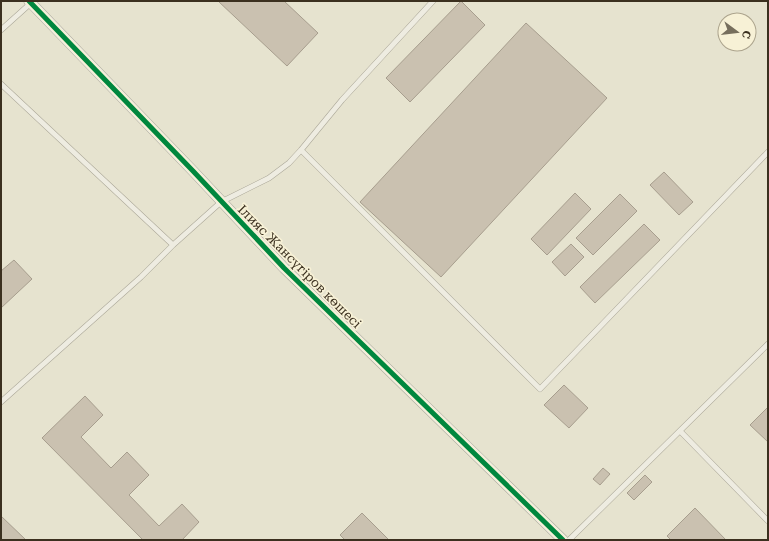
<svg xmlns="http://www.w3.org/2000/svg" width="769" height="541" font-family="'Roboto Serif',serif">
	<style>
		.building { fill: #cac1b0; stroke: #a79e8e }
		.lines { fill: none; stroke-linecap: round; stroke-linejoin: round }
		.service-casing { stroke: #aba798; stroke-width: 6 }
		.minor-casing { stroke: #aba798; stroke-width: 11 }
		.service { stroke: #eeece1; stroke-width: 5 }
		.minor { stroke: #eeece1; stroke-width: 10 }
		.cycleway-casing { stroke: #f7f1d6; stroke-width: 8 }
		.cycleway { stroke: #00873e; stroke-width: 5 }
		.labels { text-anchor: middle; stroke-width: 3.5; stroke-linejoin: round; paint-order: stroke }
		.street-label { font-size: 13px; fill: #3b301f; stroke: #f7f1d6 }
	</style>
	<rect width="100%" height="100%" fill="#e6e3cf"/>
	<!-- building -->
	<path class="building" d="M 218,1 L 284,1 L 318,33 L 287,66 Z
		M 461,1 L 485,25 L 410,102 L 386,78 Z
		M 526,23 L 607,98 L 441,277 L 360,202 Z
		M 664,172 L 693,202 L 679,215 L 650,185 Z
		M 575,193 L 591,209 L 547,255 L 531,239 Z
		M 620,194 L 637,211 L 593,255 L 576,238 Z
		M 644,224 L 660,240 L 595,303 L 580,287 Z
		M 571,244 L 584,257 L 565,276 L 552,262 Z
		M 14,260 L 32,279 L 1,308 L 1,271 Z
		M 564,385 L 588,408 L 569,428 L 544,405 Z
		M 85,396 L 103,415 L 81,437 L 111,468 L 127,452 L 149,475 L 129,495 L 159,526 L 182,504 L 199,522 L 182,540 L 143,540 L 42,438 Z
		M 768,407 L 768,442 L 750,425 Z
		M 603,468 L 610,474 L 600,485 L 593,479 Z
		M 645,475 L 652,482 L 634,500 L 627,493 Z
		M 695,508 L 726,540 L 671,540 L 667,536 Z
		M 362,513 L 389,540 L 345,540 L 340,535 Z
		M 1,516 L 26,540 L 1,540 Z"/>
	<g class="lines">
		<!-- service casing -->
		<g class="service-casing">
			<path id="service" d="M 1,30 L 31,3
				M 1,84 L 173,245
				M 301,150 L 540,389 L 768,152
				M 1,402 L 141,277 L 173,245 L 221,202 L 269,178 L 289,163 L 301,150 L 342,100 L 433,1
				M 680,431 L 768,521
				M 569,540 L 768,344"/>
		</g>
		<!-- minor casing -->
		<g class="minor-casing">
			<path id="minor" d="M 29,1 L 193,171 L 284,268 L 563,540"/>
		</g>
		<!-- service -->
		<use href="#service" class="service"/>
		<!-- minor -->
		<use href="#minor" class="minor"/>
		<!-- cycleway casing -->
		<g class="cycleway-casing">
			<path id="cycleway" d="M 29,1 L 193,171 L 284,268 L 563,540"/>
		</g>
		<!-- cycleway -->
		<use href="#cycleway" class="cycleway"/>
	</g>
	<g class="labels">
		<!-- street labels -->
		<g class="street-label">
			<text transform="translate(300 266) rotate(45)" y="5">Ілияс Жансүгіров көшесі</text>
		</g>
	</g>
	<!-- border -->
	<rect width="769" height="541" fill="none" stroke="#3b301f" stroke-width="4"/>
	<!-- north arrow -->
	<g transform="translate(737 32) rotate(105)"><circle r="19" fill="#f7f1d6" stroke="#aca48d"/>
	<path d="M0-3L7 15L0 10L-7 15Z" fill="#776f5d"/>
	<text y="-6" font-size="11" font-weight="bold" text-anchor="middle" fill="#3b301f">С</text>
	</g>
</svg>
